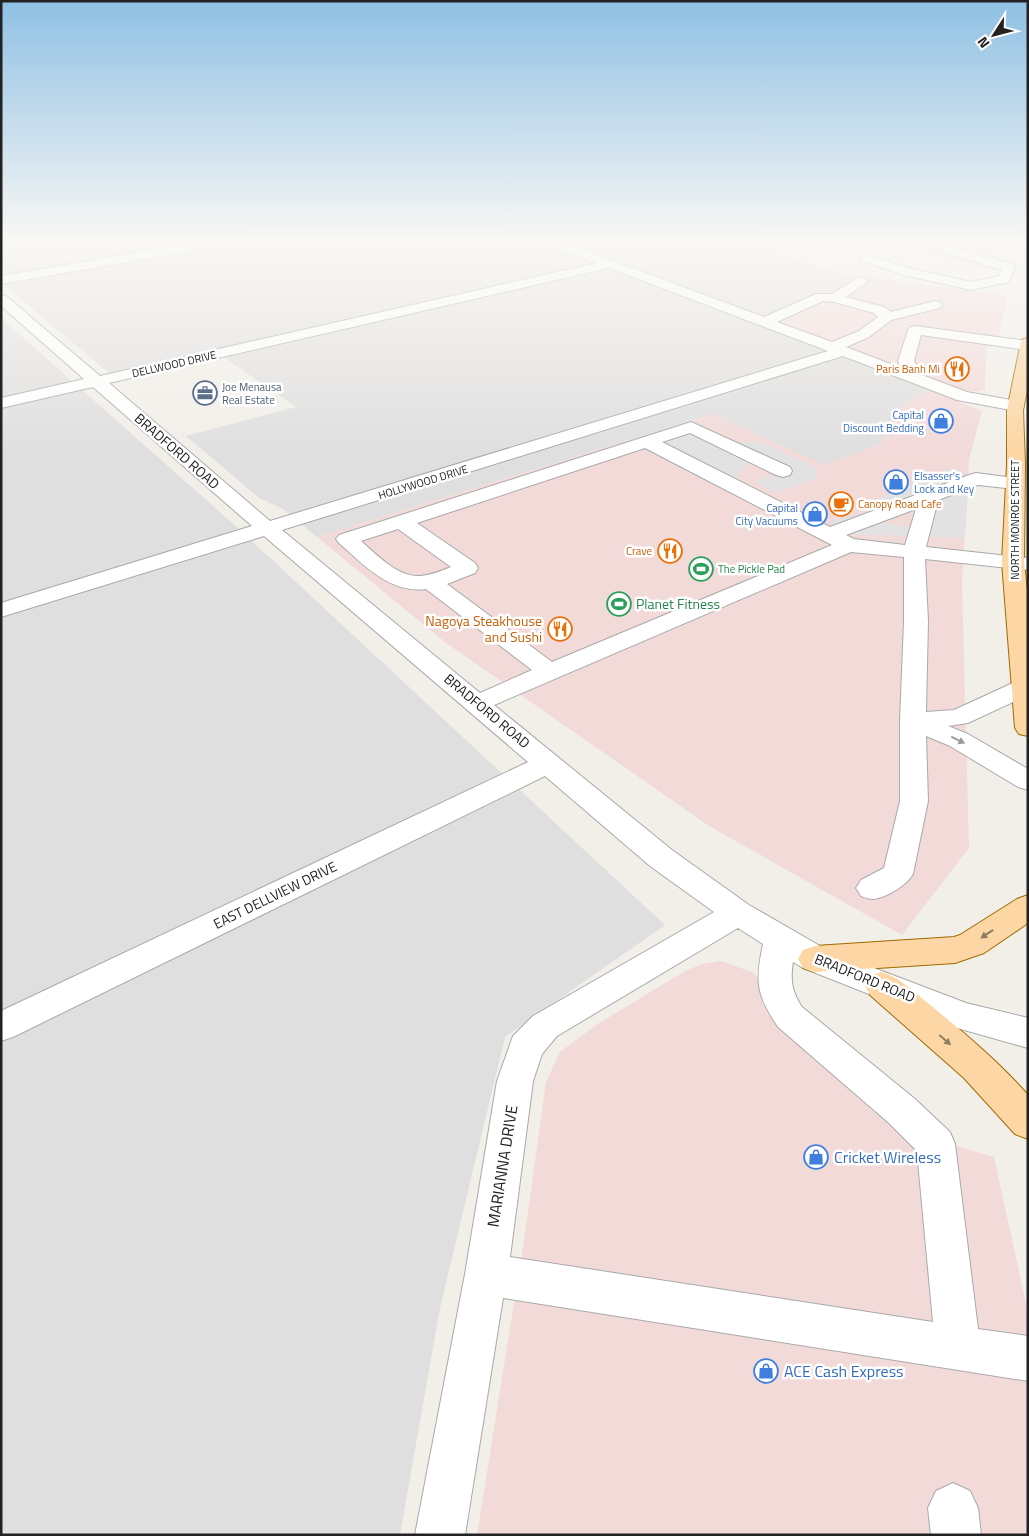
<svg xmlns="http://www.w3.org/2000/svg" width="1029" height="1536" font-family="'Titillium Web',sans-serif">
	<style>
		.residential { fill: #e0dfdf }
		.commercial { fill: #f2dad9 }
		.parking { fill: #e2e2e2 }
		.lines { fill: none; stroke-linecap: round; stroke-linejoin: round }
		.minor-casing { stroke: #a9a9a9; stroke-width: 2 }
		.major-casing { stroke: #a06b00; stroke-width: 2 }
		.minor { fill: #fff; fill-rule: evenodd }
		.major { fill: #fcd6a4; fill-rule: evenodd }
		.oneway { fill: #9c9c9c }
		.oneway2 { fill: #8f7c63 }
		.labels { text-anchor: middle; stroke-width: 5; stroke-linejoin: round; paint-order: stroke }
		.far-street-label { font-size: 11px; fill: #222; stroke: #fff }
		.far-food-label { font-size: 11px; fill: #c56008; stroke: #fff; text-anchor: end }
		.far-service-label { font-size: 11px; fill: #4e5e75; stroke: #fff; text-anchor: start }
		.far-shop-label { font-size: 11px; fill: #366cbe; stroke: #fff; text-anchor: end }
		.far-leisure-label { font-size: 11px; fill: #27864d; stroke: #fff; text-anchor: start }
		.street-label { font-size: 14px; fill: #222; stroke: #fff }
		.leisure-label { font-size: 14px; fill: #27864d; stroke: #fff; text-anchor: start }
		.food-label { font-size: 14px; fill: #c56008; stroke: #fff; text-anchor: end }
		.near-shop-label { font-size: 16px; fill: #366cbe; stroke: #fff; text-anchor: start }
		.near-street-label { font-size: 16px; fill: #222; stroke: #fff }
	</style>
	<rect width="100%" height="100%" fill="#f2efe9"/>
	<!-- residential -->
	<path class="residential" d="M 1,238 L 729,238 L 835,272 L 792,307 L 746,319 L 930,390 L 905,404 L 881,444 L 824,465 L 713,414 L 317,537 L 283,509 L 259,498 L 186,436 L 296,407 L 222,356 L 117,380 L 1,282 Z
		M 1,318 L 240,530 L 665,925 L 505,1037 L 440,1308 L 400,1535 L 1,1535 Z"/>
	<!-- commercial -->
	<path class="commercial" d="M 835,272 L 1008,296 L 998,337 L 986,349 L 985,390 L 977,392 L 954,388 L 759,315 L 792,307 Z
		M 930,390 L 982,411 L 969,460 L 962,582 L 969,848 L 902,935 L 709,826 L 446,643 L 317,537 L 713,414 L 824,465 L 881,444 L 905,404 Z
		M 721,961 L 752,972 L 956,1146 L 994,1157 L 1028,1313 L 1028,1535 L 477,1535 L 524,1240 L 546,1082 L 560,1052 L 596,1025 L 685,971 L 702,964 Z"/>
	<!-- parking -->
	<path class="parking" d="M 889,238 L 942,238 L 1019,264 L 987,270 Z
		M 691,427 L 724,443 L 758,441 L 815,467 L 817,478 L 777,493 L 754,482 L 782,472 L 755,458 L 730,484 L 646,441 Z
		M 952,468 L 963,473 L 968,490 L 965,538 L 850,534 L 829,524 L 849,515 L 919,530 L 923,516 L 879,498 Z"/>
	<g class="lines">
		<!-- minor casing -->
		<g class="minor-casing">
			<path id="minor" d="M 221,238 L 248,238 L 242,242 L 1,284 L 1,276 Z
				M 534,238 L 551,238 L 764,317 L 816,294 L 832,294 L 861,276 L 868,280 L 866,283 L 846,297 L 884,307 L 891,312 L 935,301 L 940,302 L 942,305 L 940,308 L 891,320 L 869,337 L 846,347 L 901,368 L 898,361 L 908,330 L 910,327 L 915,326 L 1028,341 L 1027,350 L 921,335 L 914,361 L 918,368 L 914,372 L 967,392 L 1022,402 L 1024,406 L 1022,410 L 1016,411 L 957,400 L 843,356 L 282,530 L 480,693 L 532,670 L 426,589 C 390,594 363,564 339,543 L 336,539 L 339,535 L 691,422 L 790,467 L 792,471 L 790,475 L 783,477 L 776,475 L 690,433 L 662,442 L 830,527 L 969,475 L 976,473 L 1022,479 L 1025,483 L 1022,487 L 1015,489 L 978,485 L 938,500 L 926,547 L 1028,558 L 1028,570 L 925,559 L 928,621 L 926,712 L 954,710 L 1015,682 L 1028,680 L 1028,695 L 968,723 L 948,726 L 968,734 L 1028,769 L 1028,790 L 1018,787 L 950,746 L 926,736 L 928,801 L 913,874 C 907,885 886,898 873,899 C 869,899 864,897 861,896 L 856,888 L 861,880 L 884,868 L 900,801 L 900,721 L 904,621 L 904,557 L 851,552 L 494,705 L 672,850 L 749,905 L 827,950 L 966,1003 L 1028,1018 L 1028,1048 L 950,1026 L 803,968 L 793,962 C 790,980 792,992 802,1007 L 915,1099 L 950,1132 L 955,1144 L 978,1329 L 1028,1336 L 1028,1381 L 503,1298 L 465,1535 L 415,1535 L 465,1274 L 497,1081 L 513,1036 L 533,1016 L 714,912 L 650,866 L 545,776 L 13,1037 L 1,1041 L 1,1011 L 528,762 L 264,536 L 1,617 L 1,603 L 252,526 L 93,387 L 1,408 L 1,398 L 84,379 L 1,306 L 1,295 L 6,296 L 100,376 L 597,263 L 536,241 ZM 609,268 L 828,351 L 270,521 L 109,383 ZM 823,301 L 834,302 L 874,313 L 878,317 L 859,331 L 832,342 L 777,322 ZM 645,448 L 832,545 L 552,662 L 447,584 L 475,573 L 478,568 L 475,563 L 417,523 ZM 916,509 L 905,545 L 854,539 L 846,535 ZM 398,529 L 451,567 C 441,571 431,575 421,576 C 398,578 376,554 361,541 ZM 738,928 L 763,944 C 755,982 756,994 778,1027 L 889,1123 L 917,1151 L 933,1322 L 510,1257 L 533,1081 L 542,1054 L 557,1036 Z
				M 896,238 L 902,242 L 900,245 L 884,248 L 875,257 L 912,269 L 971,282 L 999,276 L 1002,270 L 909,241 L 907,238 L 926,238 L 1014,265 L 1015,268 L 1009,282 L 971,290 L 904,275 L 862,261 L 860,258 L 876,242 Z
				M 953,1483 L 970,1491 L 978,1508 L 981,1535 L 931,1535 L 928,1508 L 936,1491 Z"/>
		</g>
		<!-- major casing -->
		<g class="major-casing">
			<path id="major" d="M 1028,338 L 1028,386 L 1023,410 L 1025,464 L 1024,562 L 1028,600 L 1028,736 L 1019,734 L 1015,728 L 1002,562 L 1007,464 L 1007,410 L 1021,342 L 1023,339 Z
				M 1028,895 L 1028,923 L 984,953 L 955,963 L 815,972 L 803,968 L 798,959 L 803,950 L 815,946 L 954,937 L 960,935 L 1017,899 Z
				M 882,972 C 900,978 914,992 929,1004 C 963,1032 998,1061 1028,1095 L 1028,1139 L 1015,1134 L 964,1078 L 870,995 L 865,985 L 870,975 Z"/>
		</g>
		<!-- minor -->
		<use href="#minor" class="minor"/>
		<!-- major -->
		<use href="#major" class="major"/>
	</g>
	<!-- one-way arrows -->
	<defs><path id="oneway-solid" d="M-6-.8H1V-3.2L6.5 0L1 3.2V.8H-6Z" transform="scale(1.25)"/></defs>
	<use class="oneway" href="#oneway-solid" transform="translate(958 740) rotate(26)"/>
	<g class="oneway2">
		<use href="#oneway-solid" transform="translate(987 934) rotate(146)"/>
		<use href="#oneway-solid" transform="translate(945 1040) rotate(41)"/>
	</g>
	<!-- sky -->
	<linearGradient id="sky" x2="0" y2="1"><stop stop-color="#8fc0e4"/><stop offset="0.53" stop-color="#f9f8f5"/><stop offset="1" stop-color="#f9f8f5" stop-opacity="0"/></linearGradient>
	<rect width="1029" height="453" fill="url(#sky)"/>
	<!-- icons -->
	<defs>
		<g id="restaurant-ring" transform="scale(1.25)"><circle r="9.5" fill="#fff" stroke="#e8710a" stroke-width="1.5"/><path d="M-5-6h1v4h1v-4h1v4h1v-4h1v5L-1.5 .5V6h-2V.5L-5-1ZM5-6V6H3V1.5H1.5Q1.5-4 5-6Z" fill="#e8710a"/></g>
		<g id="office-ring" transform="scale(1.25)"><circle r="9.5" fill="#fff" stroke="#5c6f8a" stroke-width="1.5"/><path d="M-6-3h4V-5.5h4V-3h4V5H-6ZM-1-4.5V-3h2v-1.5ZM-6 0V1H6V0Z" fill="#5c6f8a"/></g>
		<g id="shop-ring" transform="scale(1.25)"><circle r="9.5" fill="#fff" stroke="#3f7fe0" stroke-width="1.5"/><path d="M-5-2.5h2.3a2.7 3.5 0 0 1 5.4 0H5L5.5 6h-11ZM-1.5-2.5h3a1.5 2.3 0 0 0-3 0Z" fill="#3f7fe0"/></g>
		<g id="cafe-ring" transform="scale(1.25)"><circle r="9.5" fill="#fff" stroke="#e8710a" stroke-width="1.5"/><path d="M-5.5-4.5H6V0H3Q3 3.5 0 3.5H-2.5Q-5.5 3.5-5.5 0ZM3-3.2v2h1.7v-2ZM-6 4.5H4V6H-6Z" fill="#e8710a"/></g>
		<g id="stadium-ring" transform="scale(1.25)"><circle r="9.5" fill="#fff" stroke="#2e9e5b" stroke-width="1.5"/><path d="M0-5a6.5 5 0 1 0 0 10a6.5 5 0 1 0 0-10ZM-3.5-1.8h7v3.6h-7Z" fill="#2e9e5b"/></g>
	</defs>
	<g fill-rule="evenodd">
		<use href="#restaurant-ring" x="957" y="369"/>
		<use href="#office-ring" x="205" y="393"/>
		<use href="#shop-ring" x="941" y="421"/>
		<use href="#shop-ring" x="896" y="482"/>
		<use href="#cafe-ring" x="841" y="504"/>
		<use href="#shop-ring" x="815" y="514"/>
		<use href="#restaurant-ring" x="670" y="551"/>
		<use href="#stadium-ring" x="701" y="569"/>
		<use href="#stadium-ring" x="619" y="604"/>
		<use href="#restaurant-ring" x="560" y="629"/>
		<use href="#shop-ring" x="816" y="1157"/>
		<use href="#shop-ring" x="766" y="1371"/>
	</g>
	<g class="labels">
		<!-- far-street labels -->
		<g class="far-street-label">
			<text transform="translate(174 364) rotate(-13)" y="4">DELLWOOD DRIVE</text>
			<text transform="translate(423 482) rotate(-17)" y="4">HOLLYWOOD DRIVE</text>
			<text transform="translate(1015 520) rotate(-90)" y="4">NORTH MONROE STREET</text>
		</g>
		<!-- far-food labels -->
		<g class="far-food-label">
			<text x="940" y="373">Paris Banh Mi</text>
			<text x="858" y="508" text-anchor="start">Canopy Road Cafe</text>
			<text x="652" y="555">Crave</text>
		</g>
		<!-- far-service labels -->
		<g class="far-service-label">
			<text x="222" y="391">Joe Menausa<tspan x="222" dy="13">Real Estate</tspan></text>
		</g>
		<!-- far-shop labels -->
		<g class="far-shop-label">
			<text x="924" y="419">Capital<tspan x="924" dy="13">Discount Bedding</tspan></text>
			<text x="914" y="480" text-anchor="start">Elsasser's<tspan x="914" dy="13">Lock and Key</tspan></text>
			<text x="798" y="512">Capital<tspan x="798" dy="13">City Vacuums</tspan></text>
		</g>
		<!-- far-leisure labels -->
		<g class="far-leisure-label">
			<text x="718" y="573">The Pickle Pad</text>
		</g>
		<!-- street labels -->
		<g class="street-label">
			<text transform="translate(177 451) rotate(41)" y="5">BRADFORD ROAD</text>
			<text transform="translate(487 711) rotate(40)" y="5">BRADFORD ROAD</text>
			<text transform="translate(275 895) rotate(-26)" y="5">EAST DELLVIEW DRIVE</text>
			<text transform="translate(865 978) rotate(22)" y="5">BRADFORD ROAD</text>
		</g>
		<!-- leisure labels -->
		<g class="leisure-label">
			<text x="636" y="609">Planet Fitness</text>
		</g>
		<!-- food labels -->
		<g class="food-label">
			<text x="542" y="626">Nagoya Steakhouse<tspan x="542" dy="16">and Sushi</tspan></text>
		</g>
		<!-- near-shop labels -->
		<g class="near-shop-label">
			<text x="834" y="1163">Cricket Wireless</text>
			<text x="784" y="1377">ACE Cash Express</text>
		</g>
		<!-- near-street labels -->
		<g class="near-street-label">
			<text transform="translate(502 1166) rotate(-81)" y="6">MARIANNA DRIVE</text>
		</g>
	</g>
	<!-- border -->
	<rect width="1029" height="1536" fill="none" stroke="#222222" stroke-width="5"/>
	<!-- north arrow -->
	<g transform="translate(994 35) rotate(234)" stroke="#ffffff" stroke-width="4" paint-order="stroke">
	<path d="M0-4L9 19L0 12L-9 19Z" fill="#222222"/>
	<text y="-8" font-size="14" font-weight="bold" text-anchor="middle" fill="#222222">N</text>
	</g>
</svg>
